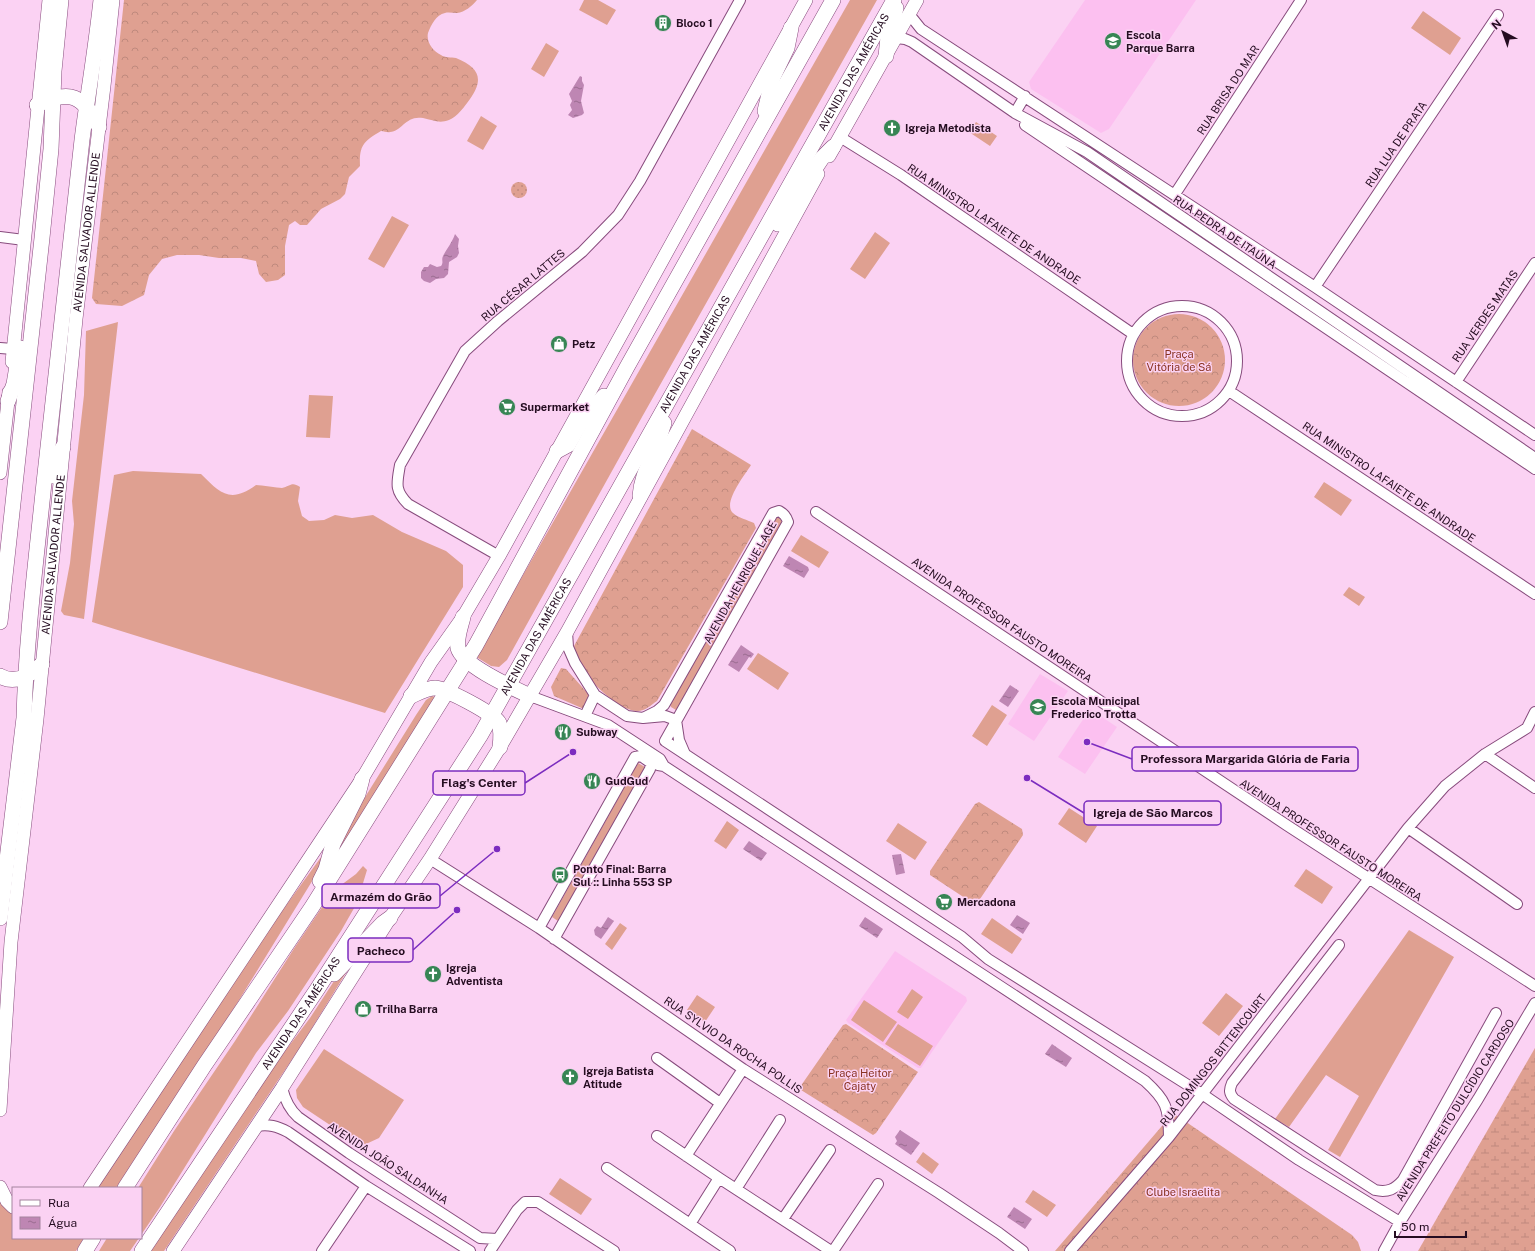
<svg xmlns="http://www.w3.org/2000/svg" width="1535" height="1251" font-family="'Public Sans',sans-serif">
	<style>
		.built { fill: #fcc0f0 }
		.grass { fill: #dfa091 }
		.forest { fill: url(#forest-crowns) }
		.wetland { fill: url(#wetland-marsh) }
		.garden { fill: url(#garden-dots) }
		.water { fill: url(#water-ripples) }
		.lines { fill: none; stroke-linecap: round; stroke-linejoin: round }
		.minor-casing { stroke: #874c7d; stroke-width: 12 }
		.major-casing { stroke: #874c7d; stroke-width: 14 }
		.highway-casing { stroke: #874c7d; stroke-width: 16 }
		.minor { stroke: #fff; stroke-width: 10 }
		.major { stroke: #fff; stroke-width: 13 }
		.highway { stroke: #fff; stroke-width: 15 }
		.labels { text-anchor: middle; stroke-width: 3; stroke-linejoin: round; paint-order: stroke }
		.poi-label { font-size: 11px; font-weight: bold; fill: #250d21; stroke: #fbd2f3; text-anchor: start }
		.street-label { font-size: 11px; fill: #250d21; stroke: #fbd2f3 }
		.park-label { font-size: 11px; fill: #883220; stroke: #fbd2f3 }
		.leader { fill: none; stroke: #7b2cbf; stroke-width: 1.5 }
		.callout-dot { fill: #7b2cbf; stroke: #fbd2f3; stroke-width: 1.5 }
		.callout { fill: #fbd2f3; stroke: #7b2cbf; stroke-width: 1.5 }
		.callout-label { font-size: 12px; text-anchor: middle; font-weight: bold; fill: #250d21 }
	</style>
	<defs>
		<pattern id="forest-crowns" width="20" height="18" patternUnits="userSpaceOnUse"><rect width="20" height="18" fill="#dfa091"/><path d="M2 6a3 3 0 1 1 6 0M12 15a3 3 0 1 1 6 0" fill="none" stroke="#bf897d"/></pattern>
		<pattern id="wetland-marsh" width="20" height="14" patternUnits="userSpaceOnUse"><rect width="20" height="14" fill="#dfa091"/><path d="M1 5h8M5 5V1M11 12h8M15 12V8" fill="none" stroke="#bf897d"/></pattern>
		<pattern id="garden-dots" width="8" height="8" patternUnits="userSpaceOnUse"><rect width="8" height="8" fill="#dfa091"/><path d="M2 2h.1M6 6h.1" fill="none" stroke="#bf897d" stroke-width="1.8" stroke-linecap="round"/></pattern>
		<pattern id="water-ripples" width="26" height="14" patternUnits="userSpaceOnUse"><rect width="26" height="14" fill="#be86b3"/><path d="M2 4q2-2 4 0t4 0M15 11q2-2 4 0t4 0" fill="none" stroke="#9a6c91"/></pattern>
	</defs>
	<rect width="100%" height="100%" fill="#fbd2f3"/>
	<!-- built -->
	<path class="built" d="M 1085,0 L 1196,0 L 1109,129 L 1101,133 L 1031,89 L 1029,82 Z
		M 1040,674 L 1068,691 L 1034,741 L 1008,724 Z
		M 1090,709 L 1117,727 L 1085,774 L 1058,757 Z
		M 895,951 L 966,997 L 967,1001 L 921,1068 L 918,1068 L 848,1023 L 846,1020 Z"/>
	<!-- grass -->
	<path class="grass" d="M 584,0 L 598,0 L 616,10 L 607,25 L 579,10 Z
		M 850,0 L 877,0 L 642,417 L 507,660 L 499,667 L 491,666 L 478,658 L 477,656 Z
		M 1423,11 L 1461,38 L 1450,55 L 1411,28 Z
		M 546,43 L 559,51 L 544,77 L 531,69 Z
		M 481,116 L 497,126 L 483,150 L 467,141 Z
		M 976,122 L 997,136 L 990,146 L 969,132 Z
		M 392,216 L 409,225 L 384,268 L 368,259 Z
		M 875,232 L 890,243 L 865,279 L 850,269 Z
		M 118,322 L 84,619 L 64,615 L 61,611 L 70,563 L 74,524 L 72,501 L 84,395 L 86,331 Z
		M 309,395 L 333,396 L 330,438 L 306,437 Z
		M 133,471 L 201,474 C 220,493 230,504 256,485 C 262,485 277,488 282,488 C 290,486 292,481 300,487 L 298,501 L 302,516 L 309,521 L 324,520 L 335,515 L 352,518 L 373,515 L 402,532 L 446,551 L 463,565 L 463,587 L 385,713 L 92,622 L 114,475 Z
		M 1324,482 L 1352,500 L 1341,516 L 1314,497 Z
		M 778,517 L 781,520 L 783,523 L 678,709 L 676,710 L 671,707 L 670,705 L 774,520 Z
		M 801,535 L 829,552 L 819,568 L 791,551 Z
		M 1349,587 L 1365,597 L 1359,606 L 1343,595 Z
		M 758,653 L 789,673 L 778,690 L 747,669 Z
		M 432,696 L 435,697 L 335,858 L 340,839 L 362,802 L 416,715 L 426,700 Z
		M 992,705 L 1007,715 L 987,746 L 972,736 Z
		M 638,763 L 645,767 L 558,921 L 552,917 Z
		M 1069,808 L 1097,826 L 1086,843 L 1058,824 Z
		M 727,821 L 739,830 L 726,849 L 714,841 Z
		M 898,823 L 927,842 L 915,860 L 886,841 Z
		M 324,853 L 322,865 L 236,1005 L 116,1188 L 95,1188 L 266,933 Z
		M 363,866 L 367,870 L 357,903 L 341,931 L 288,1011 L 256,1053 L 160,1207 L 141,1235 L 141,1188 L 138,1188 L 174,1131 L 235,1041 L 295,947 L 333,891 L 356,874 Z
		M 1306,869 L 1333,887 L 1322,904 L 1294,886 Z
		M 992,918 L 1022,939 L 1012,954 L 981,934 Z
		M 620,923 L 627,928 L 612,950 L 605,944 Z
		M 1409,930 L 1454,957 L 1340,1157 L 1328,1150 L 1359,1096 L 1326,1075 L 1289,1127 L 1275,1119 Z
		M 352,963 L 299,1049 L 164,1251 L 150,1251 L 258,1087 L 310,1018 L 336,978 Z
		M 912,989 L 923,997 L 908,1019 L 897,1012 Z
		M 1226,993 L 1243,1006 L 1219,1036 L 1202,1023 Z
		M 697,995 L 715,1007 L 705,1022 L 687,1010 Z
		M 864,1000 L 897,1022 L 883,1042 L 851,1020 Z
		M 898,1024 L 933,1046 L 920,1066 L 885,1044 Z
		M 324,1049 L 404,1100 L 379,1138 L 366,1144 L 357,1143 L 303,1107 L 297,1098 L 296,1090 Z
		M 923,1152 L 939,1164 L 932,1174 L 916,1162 Z
		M 560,1178 L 592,1199 L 581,1215 L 549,1194 Z
		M 1033,1190 L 1056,1205 L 1047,1217 L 1025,1202 Z
		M 0,1200 L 13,1215 L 13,1238 L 84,1238 L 76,1251 L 0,1251 Z
		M 107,1238 L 139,1238 L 130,1251 L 99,1251 Z"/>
	<!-- forest -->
	<path class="forest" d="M 124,0 L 477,0 C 472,6 465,12 457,13 C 453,13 448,12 445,13 C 436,15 431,25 428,33 C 426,42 433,51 441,55 C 445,58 451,57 456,58 C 478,67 485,78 470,99 C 465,106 457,117 449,120 C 439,124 433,120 423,118 C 406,115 402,131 390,132 C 388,133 384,131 381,131 C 364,141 359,145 360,166 L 349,177 L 345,194 L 340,199 L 321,209 L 307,225 L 300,225 L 295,221 L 289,225 L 285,246 L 285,275 L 278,280 L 266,282 L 259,274 L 256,261 L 241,258 L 219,258 L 199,255 L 177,255 L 162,259 L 149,275 L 144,295 L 122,306 L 96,304 L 92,298 Z
		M1133 360a46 46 0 1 1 92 0a46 46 0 1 1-92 0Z
		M 692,429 L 751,465 C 745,475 722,503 733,513 C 738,518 748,520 754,523 L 756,528 L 657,701 C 651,705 645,711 638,711 C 621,712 594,685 584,672 C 579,665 576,654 574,646 Z
		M 561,668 L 566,669 L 591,697 L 584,709 L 554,696 L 551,687 Z
		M 979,802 L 1022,829 L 1023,835 L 978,902 L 974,904 L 930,875 L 930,871 L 975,804 Z
		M 846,1024 L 918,1072 L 876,1133 L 873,1135 L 801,1090 L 800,1087 L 843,1025 Z
		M 1173,1113 L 1352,1235 L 1358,1242 L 1361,1251 L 1055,1251 Z"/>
	<!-- wetland -->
	<path class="wetland" d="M 1535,1048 L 1535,1251 L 1418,1251 Z"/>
	<!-- garden -->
	<path class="garden" d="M511 190a8 8 0 1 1 16 0a8 8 0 1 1-16 0Z"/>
	<!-- water -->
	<path class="water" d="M 580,76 L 582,77 L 582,81 L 584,85 L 581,101 L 584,113 L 582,115 L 573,118 L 568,115 L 572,110 L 570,105 L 572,101 L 569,94 Z
		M 455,234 L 459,239 L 458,246 L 459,253 L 457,257 L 449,262 L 448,274 L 444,278 L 436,279 L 430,283 L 424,281 L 421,278 L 421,272 L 424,267 L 428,267 L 430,264 L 437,267 L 441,266 C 444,262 441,260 443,256 C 447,248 452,243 455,234 Z
		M 789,556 L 808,567 L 809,570 L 804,578 L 783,566 Z
		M 741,645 L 754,654 L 751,658 L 749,657 L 739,672 L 728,665 Z
		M 1010,685 L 1019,691 L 1008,707 L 999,701 Z
		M 749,841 L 767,853 L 761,861 L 743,849 Z
		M 901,854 L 905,873 L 896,875 L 892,855 Z
		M 1017,915 L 1030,923 L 1023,934 L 1010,925 Z
		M 608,917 L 614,921 L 601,939 L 595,935 L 594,930 L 597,926 L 601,928 Z
		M 865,917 L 883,929 L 877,938 L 859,926 Z
		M 1052,1044 L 1072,1058 L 1066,1067 L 1045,1054 Z
		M 900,1130 L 920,1143 L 911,1155 L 895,1144 L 897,1141 L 895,1137 Z
		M 1014,1207 L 1032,1219 L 1025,1229 L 1007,1217 Z"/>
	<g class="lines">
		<!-- minor casing -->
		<g class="minor-casing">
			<path id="minor" d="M 909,14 L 921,29 L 1315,287 L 1535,435
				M 896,38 L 905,39 L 912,42 L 1015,113 L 1087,152 L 1535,458
				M 1015,113 L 1025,96
				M 1025,125 L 1535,469
				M 840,137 L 901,175 L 1133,334
				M 1175,194 L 1301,0
				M 0,237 L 24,240
				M 1315,287 L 1498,15
				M1127 361a55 55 0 1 1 110 0a55 55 0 1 1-110 0Z
				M 0,348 L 13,349
				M 1456,382 L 1535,263
				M 1229,391 L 1535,594
				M 816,512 L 1288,826 L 1535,986
				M 499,556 L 408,504 C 394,490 397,483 400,465 L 465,351 L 498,321 L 582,252 L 618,215 L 640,181 L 740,0
				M 567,632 L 568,647 L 575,663 L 595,695 L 627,716 L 643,718 L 665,716 L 676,720 L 679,740 L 685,754
				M 530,696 L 608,725 L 660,759 L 664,766 L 658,765
				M 585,716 L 595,695
				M 643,718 L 657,711 L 664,705 L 773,513 L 779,511 C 784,514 786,516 788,522 L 665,741 L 962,937 L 988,959 L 1202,1094 L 1299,1160 L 1400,1222
				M 1485,754 L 1535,788
				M 664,766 L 1145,1081 C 1166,1100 1169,1108 1169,1137
				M 1408,828 L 1517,904
				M 430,859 L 539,928 L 743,1069 L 939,1193 L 999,1233 L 1023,1251
				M 539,928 L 635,757 L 641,756 L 651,763 L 650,769 L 554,939
				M 1339,945 L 1232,1083 C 1229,1090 1229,1093 1234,1099 L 1375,1190 C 1388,1193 1395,1189 1403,1180 L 1496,1013
				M 657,1058 L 720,1103
				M 282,1088 C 285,1100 289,1109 298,1117 L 349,1153 L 480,1238 L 497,1239
				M 256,1126 C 269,1124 277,1126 288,1132 L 366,1186 L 470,1251
				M 657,1136 L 719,1178 L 831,1251
				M 686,1156 L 743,1069
				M 607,1168 L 730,1251
				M 736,1189 L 780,1120
				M 783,1219 L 830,1150
				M 690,1224 L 719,1178
				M 322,1251 L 366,1186
				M 490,1251 L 517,1210 L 525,1202 L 538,1202 L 614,1251
				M 833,1251 L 878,1184
				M 1070,1251 L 1169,1137 L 1408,828 L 1445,786 L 1485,754 L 1527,728 L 1535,712
				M 1384,1251 L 1400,1222 L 1478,1099 L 1535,1003"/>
		</g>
		<!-- major casing -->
		<g class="major-casing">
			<g id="major">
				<path d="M 829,156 L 917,0"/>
				<path d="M 12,362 L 49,0"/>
				<path d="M 0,473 L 9,392"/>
				<path id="s1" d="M 0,1110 L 11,942 L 37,719 L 76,319 L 104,86 L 113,0"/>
				<path d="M 0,1187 L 7,1201 L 13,1207"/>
				<path d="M 90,1188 L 362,779 L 431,662 L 463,617 L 499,556 L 806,0"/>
				<path d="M 173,1251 L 282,1088 L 390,918 L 430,859 L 500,747 L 567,632 L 818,174"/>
			</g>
		</g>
		<!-- highway casing -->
		<g class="highway-casing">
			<g id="highway">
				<path d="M 886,56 L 888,37 L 896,8"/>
				<path d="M 37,105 C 70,89 83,95 99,127"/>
				<path d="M 765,111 L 773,77 L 787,48 L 791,28"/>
				<path d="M 778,224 L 822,158 L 833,147"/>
				<path d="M 8,401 L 14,384 L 20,348"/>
				<path d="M 557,451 L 568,445 L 581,422 L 604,396"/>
				<path d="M 53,476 L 57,458 L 63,447"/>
				<path d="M 640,496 C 642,474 649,466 656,448 C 659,440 661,431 664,423"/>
				<path d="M 463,617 C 461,626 456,638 458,648 C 463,666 513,688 530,696"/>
				<path d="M 0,622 L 42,238 L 51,149 L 54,71 L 61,0"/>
				<path d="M 0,676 C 15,685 31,675 42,664"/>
				<path d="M 411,696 C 418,693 427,688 435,688 C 445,688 495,714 499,723 C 502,731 501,739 500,747"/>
				<path d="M 320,881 L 326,869 L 333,844 L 358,794 L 362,779"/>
				<path d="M 0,918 L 24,718 C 26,639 36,561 44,483 C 57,369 69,254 82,140 C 88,93 96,47 101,0"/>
				<path d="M 334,974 L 383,923 L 390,918"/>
				<path d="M 125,1188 L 204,1066 L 312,907 L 476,645 L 627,367 L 833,0"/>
				<path d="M 85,1251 L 93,1238"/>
				<path id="s2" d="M 142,1251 L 318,988 L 480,736 L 894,0"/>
			</g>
		</g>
		<!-- minor -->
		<use href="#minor" class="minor"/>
		<!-- major -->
		<use href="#major" class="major"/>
		<!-- highway -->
		<use href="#highway" class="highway"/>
	</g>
	<!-- icons -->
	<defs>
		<g id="building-disc" transform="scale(0.9)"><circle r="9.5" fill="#378554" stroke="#fbd2f3"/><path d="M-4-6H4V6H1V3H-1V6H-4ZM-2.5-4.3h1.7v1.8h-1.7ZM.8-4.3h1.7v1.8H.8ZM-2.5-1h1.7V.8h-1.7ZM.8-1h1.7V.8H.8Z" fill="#fff"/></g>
		<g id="school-disc" transform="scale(0.9)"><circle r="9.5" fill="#378554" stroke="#fbd2f3"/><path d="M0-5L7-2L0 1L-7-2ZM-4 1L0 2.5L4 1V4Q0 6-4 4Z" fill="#fff"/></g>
		<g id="church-disc" transform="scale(0.9)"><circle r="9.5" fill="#378554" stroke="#fbd2f3"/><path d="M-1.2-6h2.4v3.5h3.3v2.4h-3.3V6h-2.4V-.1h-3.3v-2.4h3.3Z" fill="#fff"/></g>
		<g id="shop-disc" transform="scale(0.9)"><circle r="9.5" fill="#378554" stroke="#fbd2f3"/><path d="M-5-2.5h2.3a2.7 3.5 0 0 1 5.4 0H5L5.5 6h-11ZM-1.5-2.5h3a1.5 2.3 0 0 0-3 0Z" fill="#fff"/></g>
		<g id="supermarket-disc" transform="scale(0.9)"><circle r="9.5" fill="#378554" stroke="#fbd2f3"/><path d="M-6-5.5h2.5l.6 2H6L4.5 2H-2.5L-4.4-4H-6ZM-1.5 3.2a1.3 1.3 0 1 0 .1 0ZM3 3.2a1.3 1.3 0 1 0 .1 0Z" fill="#fff"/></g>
		<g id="restaurant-disc" transform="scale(0.9)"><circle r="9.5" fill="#378554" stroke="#fbd2f3"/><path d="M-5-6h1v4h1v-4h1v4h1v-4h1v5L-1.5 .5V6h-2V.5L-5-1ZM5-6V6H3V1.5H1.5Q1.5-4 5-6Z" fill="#fff"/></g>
		<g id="bus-disc" transform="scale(0.9)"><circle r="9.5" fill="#378554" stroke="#fbd2f3"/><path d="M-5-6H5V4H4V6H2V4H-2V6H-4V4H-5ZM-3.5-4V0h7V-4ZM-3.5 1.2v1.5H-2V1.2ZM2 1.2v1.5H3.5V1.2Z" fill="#fff"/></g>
	</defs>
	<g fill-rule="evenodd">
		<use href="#building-disc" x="663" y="23"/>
		<use href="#school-disc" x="1113" y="41"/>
		<use href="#church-disc" x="892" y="128"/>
		<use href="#shop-disc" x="559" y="344"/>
		<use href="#supermarket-disc" x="507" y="407"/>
		<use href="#school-disc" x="1038" y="707"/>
		<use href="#restaurant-disc" x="563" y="732"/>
		<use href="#restaurant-disc" x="592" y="781"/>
		<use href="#bus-disc" x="560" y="875"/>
		<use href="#supermarket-disc" x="944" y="902"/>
		<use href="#church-disc" x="433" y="974"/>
		<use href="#shop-disc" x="363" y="1009"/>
		<use href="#church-disc" x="570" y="1077"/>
	</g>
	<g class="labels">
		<!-- poi labels -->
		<g class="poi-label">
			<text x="676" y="27">Bloco 1</text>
			<text x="1126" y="39">Escola<tspan x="1126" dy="13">Parque Barra</tspan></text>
			<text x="905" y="132">Igreja Metodista</text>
			<text x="572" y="348">Petz</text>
			<text x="520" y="411">Supermarket</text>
			<text x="1051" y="705">Escola Municipal<tspan x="1051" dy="13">Frederico Trotta</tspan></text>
			<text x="576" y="736">Subway</text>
			<text x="605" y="785">GudGud</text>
			<text x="573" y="873">Ponto Final: Barra<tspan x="573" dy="13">Sul :: Linha 553 SP</tspan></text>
			<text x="957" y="906">Mercadona</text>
			<text x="446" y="972">Igreja<tspan x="446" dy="13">Adventista</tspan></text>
			<text x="376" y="1013">Trilha Barra</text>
			<text x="583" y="1075">Igreja Batista<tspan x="583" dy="13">Atitude</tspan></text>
		</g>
		<!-- street labels -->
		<g class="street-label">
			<text dy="4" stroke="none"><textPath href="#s2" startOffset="1378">AVENIDA DAS AMÉRICAS</textPath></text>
			<text transform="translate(1228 90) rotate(-57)" y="4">RUA BRISA DO MAR</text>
			<text transform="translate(1396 144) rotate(-56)" y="4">RUA LUA DE PRATA</text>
			<text transform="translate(994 224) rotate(34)" y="4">RUA MINISTRO LAFAIETE DE ANDRADE</text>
			<text dy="4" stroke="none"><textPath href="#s1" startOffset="882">AVENIDA SALVADOR ALLENDE</textPath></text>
			<text transform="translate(1225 232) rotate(34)" y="4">RUA PEDRA DE ITAÚNA</text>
			<text transform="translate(523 285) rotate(-40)" y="4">RUA CÉSAR LATTES</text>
			<text transform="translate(1485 316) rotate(-56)" y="4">RUA VERDES MATAS</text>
			<text dy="4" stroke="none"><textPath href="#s2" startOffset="1054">AVENIDA DAS AMÉRICAS</textPath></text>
			<text transform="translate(1389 482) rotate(34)" y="4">RUA MINISTRO LAFAIETE DE ANDRADE</text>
			<text dy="4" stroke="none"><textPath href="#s1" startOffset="558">AVENIDA SALVADOR ALLENDE</textPath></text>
			<text transform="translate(740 582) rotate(-61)" y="4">AVENIDA HENRIQUE LAGE</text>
			<text transform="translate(1002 620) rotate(34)" y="4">AVENIDA PROFESSOR FAUSTO MOREIRA</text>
			<text dy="4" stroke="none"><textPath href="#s2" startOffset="730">AVENIDA DAS AMÉRICAS</textPath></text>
			<text transform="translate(1331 840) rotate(33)" y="4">AVENIDA PROFESSOR FAUSTO MOREIRA</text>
			<text dy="4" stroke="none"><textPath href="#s2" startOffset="286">AVENIDA DAS AMÉRICAS</textPath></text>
			<text transform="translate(733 1045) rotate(34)" y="4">RUA SYLVIO DA ROCHA POLLIS</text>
			<text transform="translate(1213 1060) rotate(-52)" y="4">RUA DOMINGOS BITTENCOURT</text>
			<text transform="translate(1455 1110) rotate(-58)" y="4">AVENIDA PREFEITO DULCÍDIO CARDOSO</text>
			<text transform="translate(388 1163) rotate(33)" y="4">AVENIDA JOÃO SALDANHA</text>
		</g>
		<!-- park labels -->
		<g class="park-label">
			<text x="1179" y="358">Praça<tspan x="1179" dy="13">Vitória de Sá</tspan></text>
			<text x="860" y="1077">Praça Heitor<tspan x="860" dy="13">Cajaty</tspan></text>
			<text x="1183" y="1196">Clube Israelita</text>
		</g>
	</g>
	<!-- callouts -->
	<path class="leader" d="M1087 742L1132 759M573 752L525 783M1027 778L1084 813M497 849L440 896M457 910L413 950"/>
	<g class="callout-dot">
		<circle cx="1087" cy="742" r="4"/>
		<circle cx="573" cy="752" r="4"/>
		<circle cx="1027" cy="778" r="4"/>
		<circle cx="497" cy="849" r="4"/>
		<circle cx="457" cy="910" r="4"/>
	</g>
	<g class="callout">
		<rect x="1132" y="747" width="226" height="24" rx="4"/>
		<rect x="433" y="771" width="92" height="24" rx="4"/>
		<rect x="1084" y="801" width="137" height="24" rx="4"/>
		<rect x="322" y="884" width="118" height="24" rx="4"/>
		<rect x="348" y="938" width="65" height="24" rx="4"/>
	</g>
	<g class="callout-label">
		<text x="1245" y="763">Professora Margarida Glória de Faria</text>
		<text x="479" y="787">Flag's Center</text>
		<text x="1153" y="817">Igreja de São Marcos</text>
		<text x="381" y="901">Armazém do Grão</text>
		<text x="381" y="955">Pacheco</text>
	</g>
	<!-- legend -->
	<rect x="12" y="1187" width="130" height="52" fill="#fbd2f3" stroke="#a5839f"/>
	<rect x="20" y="1200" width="20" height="6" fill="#ffffff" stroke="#a5839f"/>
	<text x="48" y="1207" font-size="12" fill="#250d21">Rua</text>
	<rect x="20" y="1217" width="20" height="12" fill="url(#water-ripples)" stroke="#a5839f"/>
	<text x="48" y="1227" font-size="12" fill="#250d21">Água</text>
	<!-- north arrow -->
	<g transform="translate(1503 32) rotate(319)" stroke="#fbd2f3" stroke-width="3" paint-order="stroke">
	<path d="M0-3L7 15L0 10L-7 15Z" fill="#250d21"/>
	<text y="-6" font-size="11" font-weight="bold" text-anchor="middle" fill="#250d21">N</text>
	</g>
	<!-- scale -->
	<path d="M1395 1231v6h71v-6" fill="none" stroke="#250d21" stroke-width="2"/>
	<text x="1401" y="1231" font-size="12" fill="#250d21" stroke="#fbd2f3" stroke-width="3" paint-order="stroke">50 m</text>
</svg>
